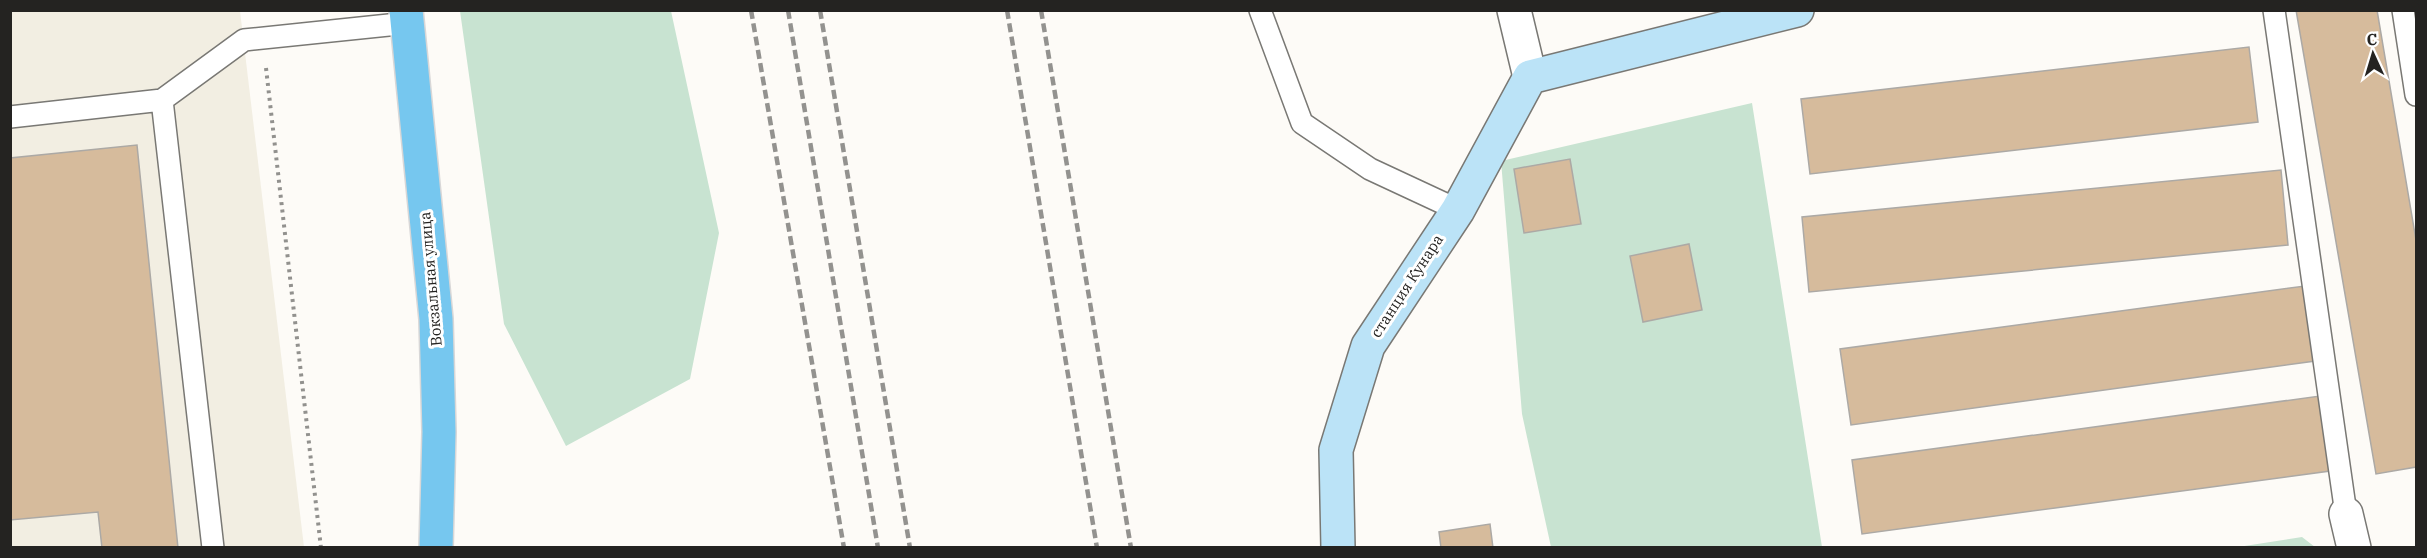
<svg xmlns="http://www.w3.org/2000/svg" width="2427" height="558" font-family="'IBM Plex Serif',serif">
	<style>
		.built { fill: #f2eee2 }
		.green { fill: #c8e3d1 }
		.building { fill: #d6bb9c; stroke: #aca9a5; stroke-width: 1.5 }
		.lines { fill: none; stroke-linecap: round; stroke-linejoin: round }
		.lane-casing { stroke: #797874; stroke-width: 24 }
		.street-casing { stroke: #797874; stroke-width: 36 }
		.secondary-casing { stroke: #797874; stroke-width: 36 }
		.primary-casing { stroke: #d8d7d7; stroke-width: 36 }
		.path { stroke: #92918e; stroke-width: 4; stroke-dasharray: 3 4.5; stroke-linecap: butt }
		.lane { stroke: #fff; stroke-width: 21 }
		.street { stroke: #fff; stroke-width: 33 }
		.secondary { stroke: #bbe3f7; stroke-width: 33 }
		.primary { stroke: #76c7ef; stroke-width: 33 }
		.rail { stroke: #93928f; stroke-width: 4.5; stroke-dasharray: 9 4.5; stroke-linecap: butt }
		.labels { text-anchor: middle; stroke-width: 6; stroke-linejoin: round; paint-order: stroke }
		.street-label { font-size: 15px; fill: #242321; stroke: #fff }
	</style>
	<rect width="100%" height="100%" fill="#fdfbf7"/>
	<!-- built -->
	<path class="built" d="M 10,11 L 240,11 L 304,547 L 11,547 Z"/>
	<!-- green -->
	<path class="green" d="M 460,11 L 671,11 L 719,233 L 690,379 L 566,446 L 504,324 Z
		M 1752,103 L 1822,547 L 1551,547 L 1522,414 L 1501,161 Z
		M 2302,537 L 2315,547 L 2238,547 Z"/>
	<!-- building -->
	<path class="building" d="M 2296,10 L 2377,10 L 2416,240 L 2416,467 L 2376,474 Z
		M 2249,47 L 2258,122 L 1810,174 L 1801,99 Z
		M 137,145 L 178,548 L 102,548 L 98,512 L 10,520 L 10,158 Z
		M 1570,159 L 1581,224 L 1524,233 L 1514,169 Z
		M 2281,170 L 2288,245 L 1809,292 L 1802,217 Z
		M 1689,244 L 1702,310 L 1643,322 L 1630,256 Z
		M 2305,286 L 2315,361 L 1851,425 L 1840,349 Z
		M 2320,396 L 2330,471 L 1862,534 L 1852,460 Z
		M 1490,524 L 1493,548 L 1441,548 L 1439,532 Z"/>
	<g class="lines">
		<!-- lane casing -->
		<g class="lane-casing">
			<path id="lane" d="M 1260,10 L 1302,123 L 1370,169 L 1458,210
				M 2274,10 L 2346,514
				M 2403,10 L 2416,95
				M 162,100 L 213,548
				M 10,117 L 162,100 L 244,40 L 408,23"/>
		</g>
		<!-- street casing -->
		<g class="street-casing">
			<path id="street" d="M 1514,10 L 1530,77
				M 2346,514 L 2354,548"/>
		</g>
		<!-- secondary casing -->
		<g class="secondary-casing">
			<path id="secondary" d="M 1338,548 L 1336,450 L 1368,346 L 1458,210 L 1530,77 L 1797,10"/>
		</g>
		<!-- primary casing -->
		<g class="primary-casing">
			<path id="primary" d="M 406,10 L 436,319 L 439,432 L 436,548"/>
		</g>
		<!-- path -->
		<path class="path" d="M 266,68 L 321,548"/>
		<!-- lane -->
		<use href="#lane" class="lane"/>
		<!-- street -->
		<use href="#street" class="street"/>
		<!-- secondary -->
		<use href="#secondary" class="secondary"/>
		<!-- primary -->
		<use href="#primary" class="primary"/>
		<!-- rail -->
		<path class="rail" d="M 751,10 L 844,548
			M 788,10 L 878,548
			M 820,10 L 910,548
			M 1007,10 L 1097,548
			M 1041,10 L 1131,548"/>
	</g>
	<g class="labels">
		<!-- street labels -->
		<g class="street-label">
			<text transform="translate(431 279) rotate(-95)" y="5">Вокзальная улица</text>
			<text transform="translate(1407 286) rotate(-57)" y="5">станция Кунара</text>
		</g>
	</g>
	<!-- border -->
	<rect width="2427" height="558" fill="none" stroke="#242321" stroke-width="24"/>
	<!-- north arrow -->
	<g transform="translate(2373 54) rotate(356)" stroke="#ffffff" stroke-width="4.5" paint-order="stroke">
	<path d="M0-4.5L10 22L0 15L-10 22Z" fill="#242321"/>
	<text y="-9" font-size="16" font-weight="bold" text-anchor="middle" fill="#242321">С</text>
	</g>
</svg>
